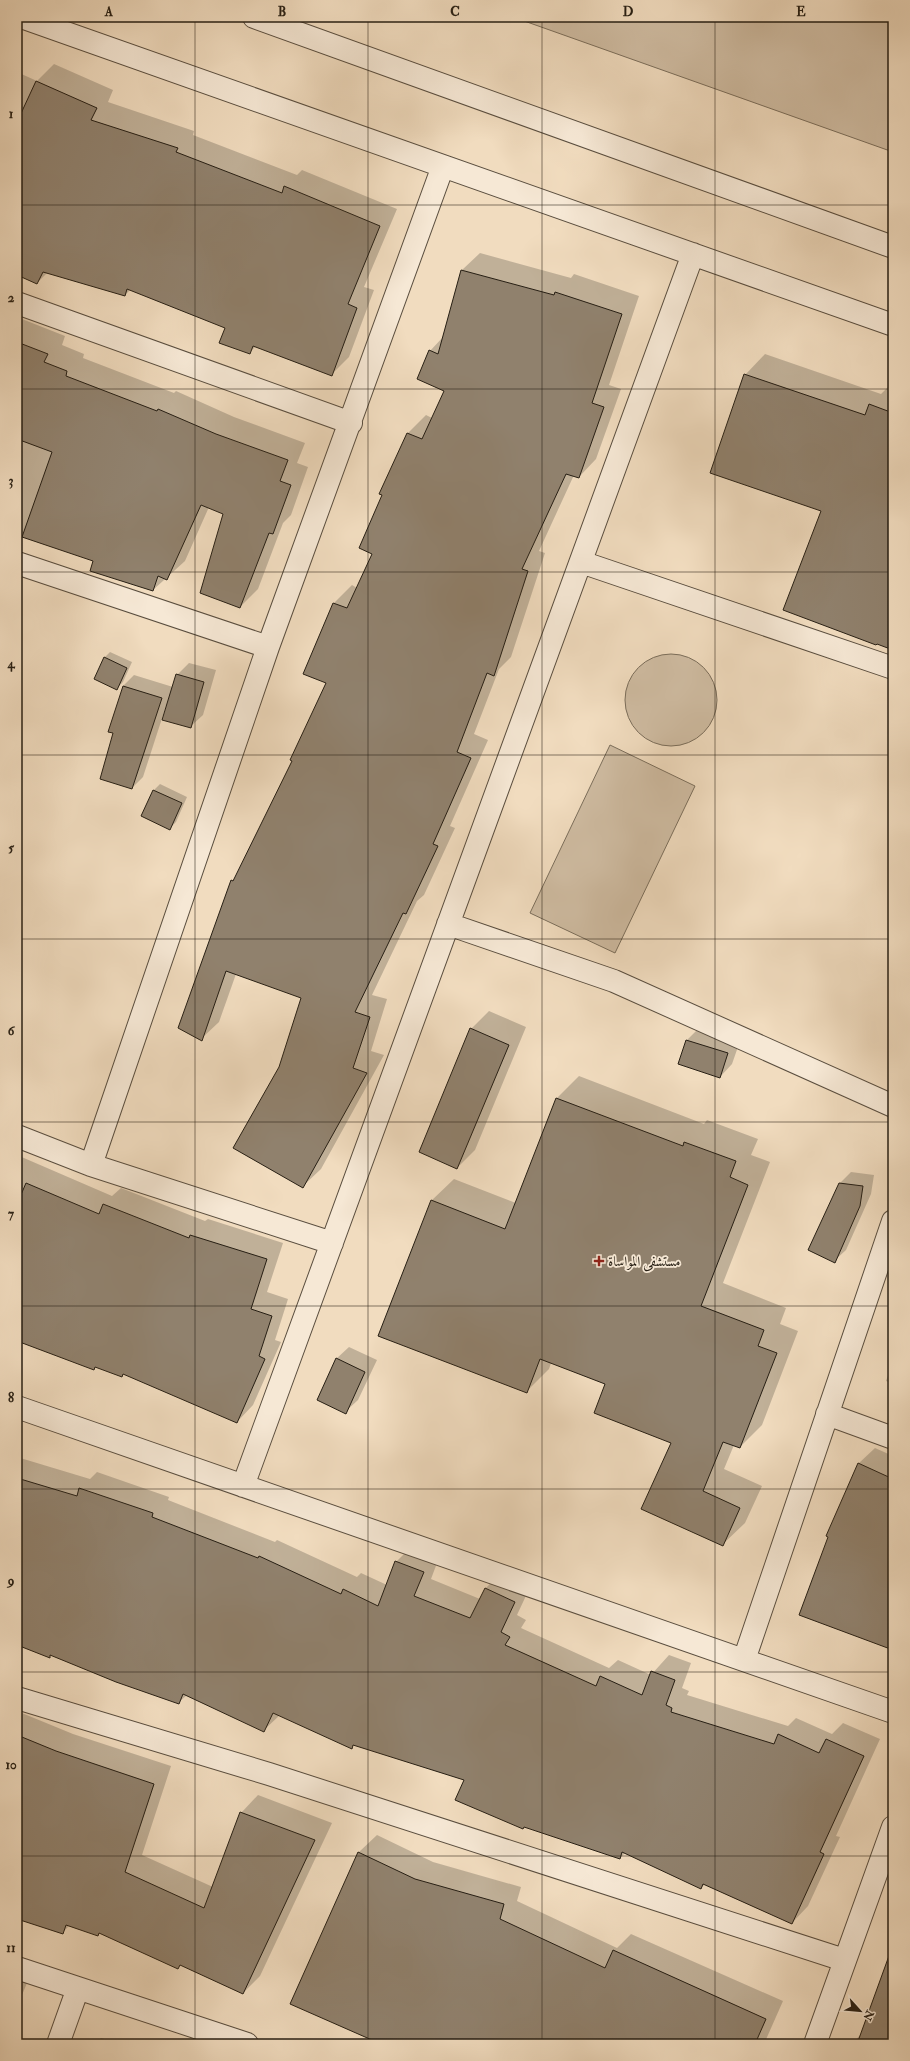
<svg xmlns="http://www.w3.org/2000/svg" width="910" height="2061" font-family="'IM FELL Double Pica',Amiri,serif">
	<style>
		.green { fill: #cfbca2; stroke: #7b6e5b }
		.shadow { fill: #0003 }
		.building { fill: #90816d; stroke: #271f14 }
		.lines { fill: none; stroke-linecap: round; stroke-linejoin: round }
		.street-casing { stroke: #5a4e3f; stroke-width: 24 }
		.street { stroke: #f6e8d5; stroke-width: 22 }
		.grid { fill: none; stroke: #271f14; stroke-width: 1; stroke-opacity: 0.55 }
		.poi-dot { fill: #8f2418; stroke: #f6e8d5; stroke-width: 1.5 }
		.labels { text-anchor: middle; stroke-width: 3.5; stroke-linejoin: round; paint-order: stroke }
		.poi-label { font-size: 14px; fill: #271f14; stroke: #f6e8d5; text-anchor: start }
		.neatline { fill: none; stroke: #271f14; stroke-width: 1.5 }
		.grid-label { font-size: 13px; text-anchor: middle; font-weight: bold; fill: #271f14 }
	</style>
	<rect width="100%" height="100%" fill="#f1dcbf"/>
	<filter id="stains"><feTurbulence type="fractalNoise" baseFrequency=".005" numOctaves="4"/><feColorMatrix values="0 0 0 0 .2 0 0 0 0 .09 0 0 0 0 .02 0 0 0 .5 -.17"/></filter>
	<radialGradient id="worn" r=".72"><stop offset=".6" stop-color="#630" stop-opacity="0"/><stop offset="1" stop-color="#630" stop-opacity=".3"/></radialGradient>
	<!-- green -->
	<path class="green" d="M 513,17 L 893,17 L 893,152 Z
		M625 700a46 46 0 1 1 92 0a46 46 0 1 1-92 0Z
		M 610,745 L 695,786 L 615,953 L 530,913 Z"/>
	<!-- shadow -->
	<path class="shadow" d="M 54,64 L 113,90 L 108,102 L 194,131 L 193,135 L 297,175 L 302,170 L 397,209 L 364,287 L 374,290 L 349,357 L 331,375 L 256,346 L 249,353 L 227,327 L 131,289 L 125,295 L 48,272 L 37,283 L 17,274 L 17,72 L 37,81 Z
		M 480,253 L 571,278 L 574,274 L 639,296 L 609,385 L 621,389 L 596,459 L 579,477 L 574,475 L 539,551 L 545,553 L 511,657 L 499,669 L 474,734 L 488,740 L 450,826 L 455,828 L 424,895 L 417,901 L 372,995 L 387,999 L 371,1051 L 384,1055 L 321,1169 L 303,1186 L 280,1067 L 302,998 L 236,974 L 219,1022 L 201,1039 L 232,881 L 236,877 L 293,760 L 327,682 L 304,673 L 334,603 L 352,585 L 357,588 L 373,553 L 383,495 L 380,493 L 408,433 L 426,415 L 432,418 L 445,390 L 430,351 L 443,337 L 462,270 Z
		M 17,317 L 65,336 L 62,345 L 84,354 L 83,358 L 174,393 L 176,391 L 234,417 L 305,443 L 297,463 L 308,467 L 291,515 L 283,523 L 258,589 L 240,607 L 224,513 L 209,507 L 185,561 L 153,590 L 94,560 L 17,534 Z
		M 765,354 L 881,394 L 891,384 L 893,385 L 893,650 L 823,510 L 745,375 Z
		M 110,652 L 132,662 L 123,682 L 117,688 L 104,658 Z
		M 189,663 L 216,670 L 203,715 L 190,727 L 166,706 L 143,777 L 132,788 L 114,733 L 123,686 L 134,675 L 173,687 L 177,675 Z
		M 160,784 L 187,797 L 176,822 L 170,828 L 142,816 L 154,790 Z
		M 489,1011 L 526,1027 L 475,1150 L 457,1168 L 471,1029 Z
		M 699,1028 L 740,1041 L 732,1064 L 720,1077 L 679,1063 L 687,1040 Z
		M 579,1076 L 704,1124 L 707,1120 L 758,1139 L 751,1155 L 770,1162 L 723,1283 L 786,1308 L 780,1324 L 798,1331 L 762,1425 L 740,1447 L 734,1445 L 724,1469 L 762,1486 L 745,1523 L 722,1545 L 672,1442 L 606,1384 L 551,1363 L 549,1369 L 526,1392 L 431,1201 L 454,1179 L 516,1203 L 557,1098 Z
		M 17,1155 L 112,1196 L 121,1188 L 205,1221 L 208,1219 L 283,1243 L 267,1292 L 288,1299 L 275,1340 L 281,1342 L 253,1405 L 237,1422 L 124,1373 L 122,1376 L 96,1367 L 94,1369 L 17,1340 Z
		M 851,1172 L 874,1175 L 871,1194 L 846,1250 L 834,1261 L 840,1183 Z
		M 349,1347 L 377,1360 L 358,1400 L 345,1412 L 336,1359 Z
		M 893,1361 L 893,1384 L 886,1381 Z
		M 875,1448 L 893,1456 L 893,1649 L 858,1464 Z
		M 17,1457 L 90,1479 L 97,1472 L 169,1497 L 168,1500 L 275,1542 L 277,1540 L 357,1577 L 361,1573 L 387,1585 L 396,1562 L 413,1545 L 440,1555 L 431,1579 L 480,1599 L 486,1588 L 502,1571 L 531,1585 L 517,1615 L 526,1620 L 521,1628 L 609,1668 L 618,1660 L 651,1675 L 669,1655 L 691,1663 L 682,1688 L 689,1691 L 687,1695 L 788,1726 L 796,1718 L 832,1734 L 843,1723 L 880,1739 L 836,1836 L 840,1837 L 808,1906 L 792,1923 L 705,1884 L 701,1888 L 626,1852 L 620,1858 L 525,1826 L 523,1828 L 465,1780 L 354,1745 L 352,1747 L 280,1715 L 264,1730 L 187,1695 L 179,1702 L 51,1655 L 49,1657 L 17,1644 Z
		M 17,1711 L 73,1734 L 171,1766 L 142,1855 L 213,1887 L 241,1813 L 258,1795 L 332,1823 L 260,1976 L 243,1993 L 181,1965 L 178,1967 L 100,1933 L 98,1935 L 69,1926 L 62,1933 L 17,1918 Z
		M 377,1835 L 433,1862 L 521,1887 L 517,1901 L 617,1948 L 631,1934 L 783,2001 L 764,2044 L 384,2044 L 291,2003 L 359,1852 Z
		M 893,1964 L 893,2044 L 852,2044 L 861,2034 Z
		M 17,1979 L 27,1983 L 17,2007 Z
		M 101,2038 L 121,2044 L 95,2044 Z"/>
	<!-- building -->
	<path class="building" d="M 36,81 L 97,108 L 91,120 L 178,148 L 176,152 L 282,193 L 284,186 L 380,226 L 348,304 L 357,308 L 332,376 L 253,346 L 250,354 L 219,343 L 225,328 L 127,289 L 125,296 L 43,272 L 37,284 L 17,275 L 17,122 Z
		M 461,270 L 554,295 L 555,292 L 622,314 L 592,403 L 604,407 L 579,478 L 566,474 L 522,569 L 528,571 L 494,676 L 487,673 L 457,752 L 471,758 L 433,844 L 438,846 L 406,914 L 403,913 L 355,1012 L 370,1017 L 353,1068 L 367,1073 L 303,1188 L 233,1148 L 279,1067 L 301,998 L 226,971 L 202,1041 L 178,1028 L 231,880 L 233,881 L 292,761 L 290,760 L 326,683 L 303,674 L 333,603 L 347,608 L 372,554 L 359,548 L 382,495 L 379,494 L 407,433 L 422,439 L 444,391 L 417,379 L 429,350 L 438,354 Z
		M 17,342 L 48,354 L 44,362 L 67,371 L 66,376 L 157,411 L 158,409 L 216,434 L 288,460 L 280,481 L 291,485 L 273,534 L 269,533 L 240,608 L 200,593 L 223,514 L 201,505 L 167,580 L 158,576 L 153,591 L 90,571 L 93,561 L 22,537 L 52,452 L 17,439 Z
		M 744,374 L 865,415 L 869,404 L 893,413 L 893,650 L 877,644 L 876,645 L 783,610 L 821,511 L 710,473 Z
		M 104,657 L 127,668 L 117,690 L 94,679 Z
		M 176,674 L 204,682 L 191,728 L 162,720 Z
		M 123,686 L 162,698 L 132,789 L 100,779 L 113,733 L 108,732 Z
		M 153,790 L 182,803 L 170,830 L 141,816 Z
		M 470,1028 L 509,1045 L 457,1169 L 419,1152 Z
		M 686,1040 L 728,1053 L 720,1078 L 678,1064 Z
		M 556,1098 L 683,1146 L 684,1142 L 736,1161 L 730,1177 L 748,1185 L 701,1306 L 764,1330 L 758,1346 L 777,1353 L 740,1448 L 723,1442 L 703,1491 L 740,1508 L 723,1546 L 641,1509 L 671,1443 L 594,1413 L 605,1384 L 540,1359 L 527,1393 L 378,1336 L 431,1200 L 505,1229 Z
		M 26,1183 L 99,1214 L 103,1204 L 189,1238 L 190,1235 L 267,1259 L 251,1309 L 272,1316 L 259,1356 L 265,1359 L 237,1423 L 123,1374 L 122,1377 L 95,1367 L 94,1370 L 17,1341 L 17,1204 Z
		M 839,1183 L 863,1186 L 860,1206 L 835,1263 L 808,1250 Z
		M 336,1358 L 365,1372 L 346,1414 L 317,1400 Z
		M 858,1463 L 893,1479 L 893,1650 L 799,1615 L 828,1537 L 826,1536 Z
		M 17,1478 L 77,1496 L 79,1488 L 153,1513 L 152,1517 L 258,1558 L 259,1556 L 341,1594 L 343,1589 L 378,1606 L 395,1561 L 424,1572 L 414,1596 L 470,1618 L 485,1588 L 515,1602 L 501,1632 L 510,1637 L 505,1645 L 596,1686 L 600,1676 L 642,1695 L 651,1671 L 675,1680 L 666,1705 L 672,1708 L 671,1712 L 774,1744 L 778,1734 L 819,1753 L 826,1739 L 864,1756 L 820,1852 L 824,1854 L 792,1924 L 703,1884 L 701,1889 L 622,1852 L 620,1859 L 524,1827 L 523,1829 L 455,1800 L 464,1780 L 353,1745 L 352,1749 L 273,1713 L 264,1732 L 183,1694 L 179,1704 L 116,1682 L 50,1655 L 50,1658 L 17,1645 Z
		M 17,1735 L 56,1751 L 154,1784 L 125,1872 L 204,1908 L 240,1812 L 315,1840 L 243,1994 L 180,1965 L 178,1969 L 99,1933 L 98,1936 L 66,1925 L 63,1934 L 17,1919 Z
		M 358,1852 L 415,1879 L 504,1904 L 500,1919 L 605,1968 L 613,1950 L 766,2019 L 755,2044 L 381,2044 L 290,2004 Z
		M 890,1953 L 893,1954 L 893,2044 L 857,2044 Z"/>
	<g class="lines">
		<!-- street casing -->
		<g class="street-casing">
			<path id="street" d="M 21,17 L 893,325
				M 254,17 L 893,247
				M 17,303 L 351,423
				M 581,562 L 893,668
				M 17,563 L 268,647
				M 448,924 L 614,981 L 893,1106
				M 17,1136 L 91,1165 L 332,1243
				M 91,1165 L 268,647 L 443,166
				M 17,1407 L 893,1712
				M 827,1414 L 893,1438
				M 243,1486 L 693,254
				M 744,1660 L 893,1221
				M 17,1698 L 269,1774 L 844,1960
				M 17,1968 L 247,2044
				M 58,2044 L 78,1988
				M 815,2044 L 893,1827"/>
		</g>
		<!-- street -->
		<use href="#street" class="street"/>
	</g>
	<!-- grid -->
	<path class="grid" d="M 195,17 L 195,2044M 368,17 L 368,2044M 542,17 L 542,2044M 715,17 L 715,2044M 17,205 L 893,205M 17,389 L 893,389M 17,572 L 893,572M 17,755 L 893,755M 17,939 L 893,939M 17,1122 L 893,1122M 17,1306 L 893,1306M 17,1489 L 893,1489M 17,1672 L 893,1672M 17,1856 L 893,1856"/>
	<!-- markers -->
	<path class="poi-dot" d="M597 1255h4v4h4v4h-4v4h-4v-4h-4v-4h4z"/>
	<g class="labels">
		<!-- poi labels -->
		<g class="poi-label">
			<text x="608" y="1266">مستشفى المواساة</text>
		</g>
	</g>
	<!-- margin -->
	<rect width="910" height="2061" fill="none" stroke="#f1dcbf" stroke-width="44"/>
	<!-- north arrow -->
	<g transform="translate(860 2011) rotate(117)" stroke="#f6e8d5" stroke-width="3" paint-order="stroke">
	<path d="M0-3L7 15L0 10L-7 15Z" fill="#271f14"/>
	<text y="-6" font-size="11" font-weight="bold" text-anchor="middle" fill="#271f14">N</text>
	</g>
	<rect x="22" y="22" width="866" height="2017" class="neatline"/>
	<g class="grid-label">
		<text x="109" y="16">A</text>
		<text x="282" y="16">B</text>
		<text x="455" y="16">C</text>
		<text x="628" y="16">D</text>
		<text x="801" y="16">E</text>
		<text x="11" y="118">1</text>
		<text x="11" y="302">2</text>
		<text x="11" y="485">3</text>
		<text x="11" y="668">4</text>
		<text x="11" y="852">5</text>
		<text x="11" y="1035">6</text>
		<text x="11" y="1218">7</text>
		<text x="11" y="1402">8</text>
		<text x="11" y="1585">9</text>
		<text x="11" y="1769">10</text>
		<text x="11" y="1952">11</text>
	</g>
	<rect width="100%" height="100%" filter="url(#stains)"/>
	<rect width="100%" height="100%" fill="url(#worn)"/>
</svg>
